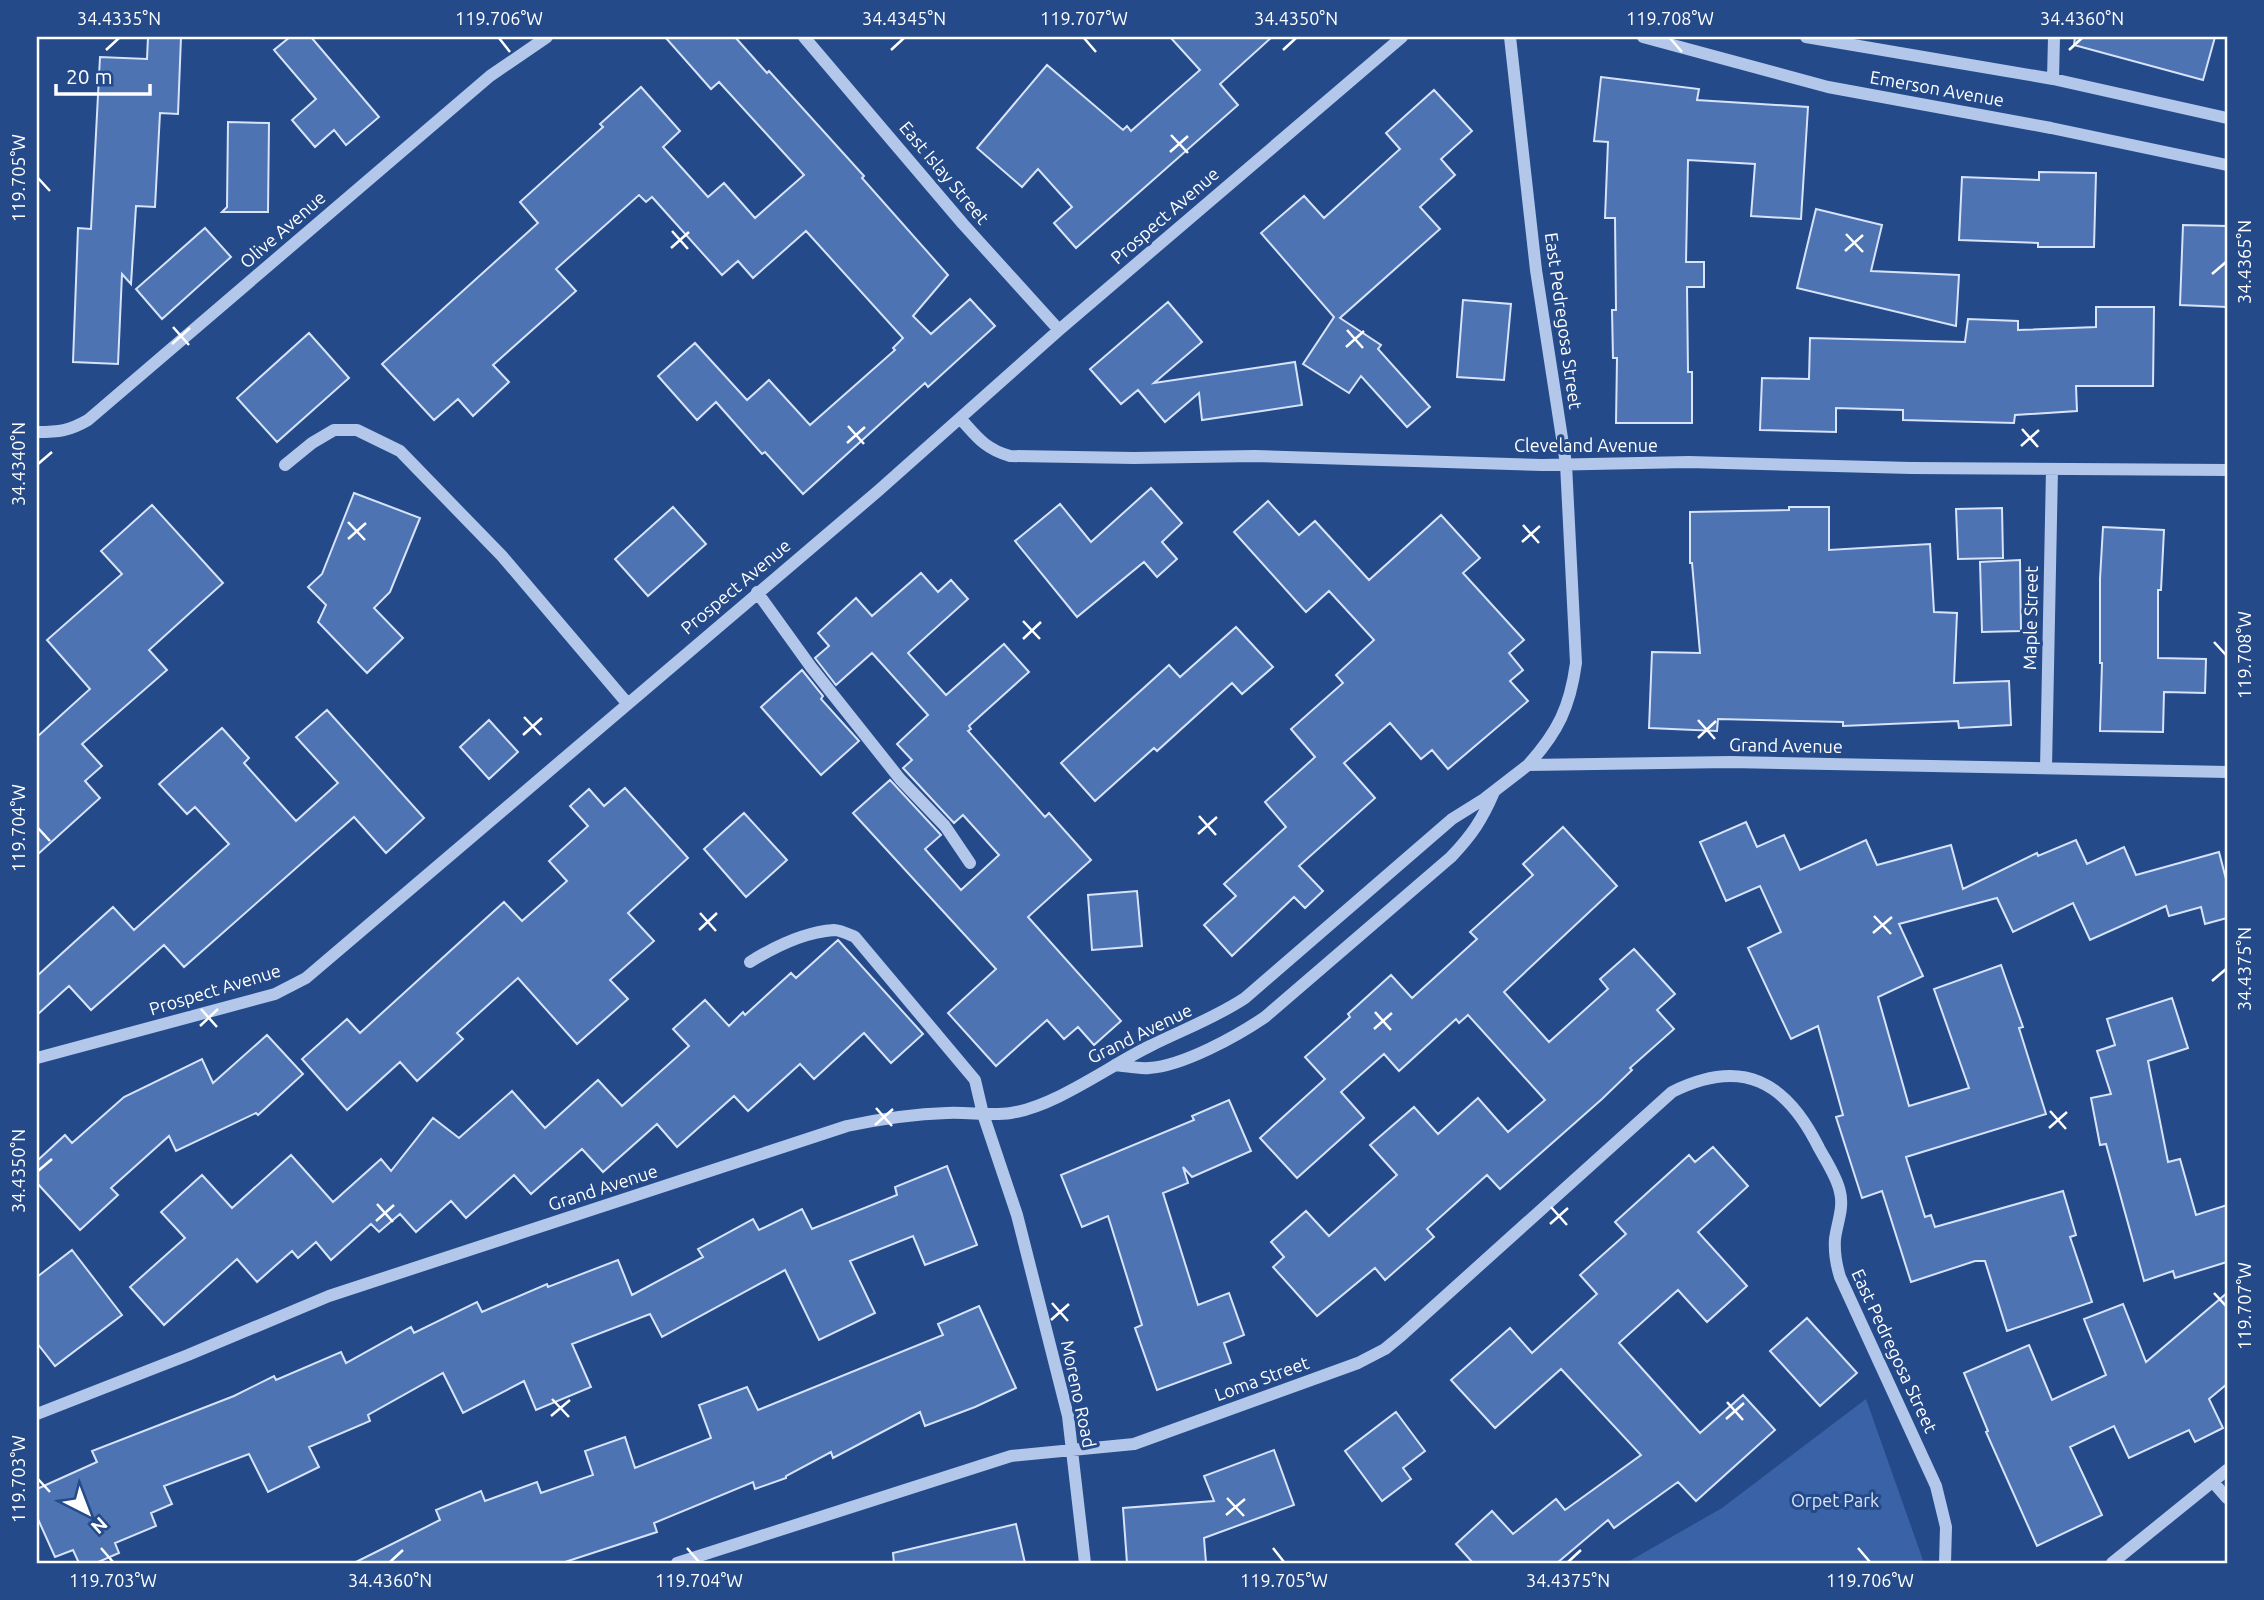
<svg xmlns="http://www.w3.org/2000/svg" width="2264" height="1600" font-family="Ubuntu,sans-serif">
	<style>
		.green { fill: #3962a7 }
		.building { fill: #4d73b2; stroke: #d7e3f8; stroke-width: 2 }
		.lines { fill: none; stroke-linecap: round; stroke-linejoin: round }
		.minor { stroke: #b2c7ea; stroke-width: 12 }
		.ticks { fill: none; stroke: #fff; stroke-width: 2.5 }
		.labels { text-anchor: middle; stroke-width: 6; stroke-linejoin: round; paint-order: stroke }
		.street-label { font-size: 18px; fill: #fff; stroke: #254a8a }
		.park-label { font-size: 18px; fill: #d7e3f8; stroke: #254a8a }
		.neatline { fill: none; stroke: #fff; stroke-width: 2.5 }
		.ticks-label { font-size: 18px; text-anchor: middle; fill: #fff }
	</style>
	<rect width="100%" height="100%" fill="#254a8a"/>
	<!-- green -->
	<path class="green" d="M 1866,1399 L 1924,1563 L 1626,1563 L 1722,1508 Z"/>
	<!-- building -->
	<path class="building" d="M 148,37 L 181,37 L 178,114 L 160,113 L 155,207 L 136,206 L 131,284 L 122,274 L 118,364 L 73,362 L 78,228 L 91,229 L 100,57 L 147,59 Z
		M 290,37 L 311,37 L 379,117 L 346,145 L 334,130 L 315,147 L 292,120 L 316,99 L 274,50 Z
		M 665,37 L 735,37 L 767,73 L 769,71 L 864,176 L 862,178 L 948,275 L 913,316 L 931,334 L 970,299 L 995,326 L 928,387 L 925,383 L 803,494 L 765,452 L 762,454 L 716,402 L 697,420 L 658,376 L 695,343 L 747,400 L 769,380 L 810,425 L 895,350 L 893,348 L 903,338 L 806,231 L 753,278 L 738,261 L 722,275 L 652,197 L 646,202 L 639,195 L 556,269 L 576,291 L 493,365 L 509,382 L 473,416 L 458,399 L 434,420 L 382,364 L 538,223 L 520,202 L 603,127 L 600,124 L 641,87 L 680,131 L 663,147 L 708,197 L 724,183 L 755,218 L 804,175 L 719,82 L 711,89 Z
		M 1170,37 L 1272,37 L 1220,84 L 1238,105 L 1076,248 L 1054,223 L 1072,207 L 1038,169 L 1022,187 L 977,148 L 1047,65 L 1123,130 L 1127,126 L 1131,131 L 1200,70 Z
		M 2075,37 L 2215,37 L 2203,80 L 2074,45 Z
		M 1601,77 L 1699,89 L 1697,100 L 1808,107 L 1801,219 L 1751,216 L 1755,164 L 1688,160 L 1686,262 L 1704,262 L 1704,287 L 1687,287 L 1688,372 L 1692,372 L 1692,423 L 1616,423 L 1617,358 L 1613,358 L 1612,310 L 1616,310 L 1615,218 L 1605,218 L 1608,142 L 1594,141 Z
		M 1434,90 L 1472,131 L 1441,159 L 1455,175 L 1420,207 L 1440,229 L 1340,318 L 1381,345 L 1378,349 L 1430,407 L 1407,427 L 1361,376 L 1349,393 L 1303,364 L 1334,317 L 1261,233 L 1304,196 L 1324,218 L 1400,149 L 1386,133 Z
		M 228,122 L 269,123 L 268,212 L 222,212 L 227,207 Z
		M 2039,172 L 2096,173 L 2094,247 L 2038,247 L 2038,243 L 1959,240 L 1962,177 L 2039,180 Z
		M 1816,209 L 1882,225 L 1871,271 L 1959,275 L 1956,326 L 1797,288 Z
		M 2183,225 L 2227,226 L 2227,307 L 2180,305 Z
		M 205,228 L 231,257 L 162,319 L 136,289 Z
		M 1463,300 L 1511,304 L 1504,380 L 1457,377 Z
		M 1168,302 L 1202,342 L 1154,383 L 1295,362 L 1302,405 L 1202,420 L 1199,393 L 1165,422 L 1138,390 L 1121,404 L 1090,369 Z
		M 2096,307 L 2154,307 L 2153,386 L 2076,386 L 2077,411 L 2015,415 L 2014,423 L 1903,420 L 1903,410 L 1836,408 L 1836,432 L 1760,430 L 1762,378 L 1809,379 L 1810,338 L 1965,342 L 1968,319 L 2018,321 L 2018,330 L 2096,327 Z
		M 309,333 L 349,378 L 277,442 L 237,398 Z
		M 1151,488 L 1182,523 L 1162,542 L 1177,559 L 1157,577 L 1144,562 L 1077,617 L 1015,541 L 1060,504 L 1091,542 Z
		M 354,493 L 420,518 L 390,592 L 374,608 L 403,638 L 367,673 L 318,622 L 326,605 L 308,587 L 322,574 Z
		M 1268,501 L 1299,535 L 1315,521 L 1369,580 L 1441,515 L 1480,558 L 1463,573 L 1524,640 L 1509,653 L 1523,670 L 1510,681 L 1528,701 L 1448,769 L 1432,750 L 1421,759 L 1390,723 L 1344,763 L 1375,798 L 1299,866 L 1323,891 L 1305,908 L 1294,897 L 1232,956 L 1204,925 L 1236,896 L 1224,884 L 1286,827 L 1265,802 L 1315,757 L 1291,729 L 1343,683 L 1336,675 L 1374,640 L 1329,591 L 1306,612 L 1234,532 Z
		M 152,505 L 223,583 L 149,650 L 167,670 L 82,744 L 102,766 L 85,781 L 100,798 L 37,855 L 37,737 L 90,689 L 47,640 L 122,574 L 101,551 Z
		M 673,507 L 706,544 L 648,596 L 615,559 Z
		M 1789,507 L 1829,507 L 1829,550 L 1930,544 L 1934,612 L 1957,613 L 1954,683 L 2009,681 L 2011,725 L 1959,728 L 1958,721 L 1843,726 L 1843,722 L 1718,719 L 1717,731 L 1649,728 L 1652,652 L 1700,653 L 1692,563 L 1690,563 L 1690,512 L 1789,510 Z
		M 2002,508 L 2003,558 L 1958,559 L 1956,509 Z
		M 2103,527 L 2164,530 L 2161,590 L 2158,590 L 2158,658 L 2206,659 L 2205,693 L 2164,692 L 2163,732 L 2100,731 L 2102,663 L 2100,663 L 2100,579 Z
		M 2020,560 L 2021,631 L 1982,632 L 1980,562 Z
		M 921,573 L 938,592 L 951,580 L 968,599 L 908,653 L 946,695 L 1004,644 L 1029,672 L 969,726 L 971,729 L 968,731 L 1045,817 L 1049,813 L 1091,860 L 1028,917 L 1121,1021 L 1094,1045 L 1078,1027 L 1064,1039 L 1047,1020 L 996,1066 L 948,1013 L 996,969 L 853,813 L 890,780 L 941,835 L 925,849 L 961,890 L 999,855 L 963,815 L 954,823 L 903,768 L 912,760 L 897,744 L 928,715 L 872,653 L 836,685 L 815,658 L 829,646 L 818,633 L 856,598 L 872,616 Z
		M 1236,627 L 1273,667 L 1242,694 L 1232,683 L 1157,751 L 1154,748 L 1095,801 L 1061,763 L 1169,665 L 1180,677 Z
		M 802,670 L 823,696 L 821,699 L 859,741 L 821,775 L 761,707 Z
		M 327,710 L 424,818 L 386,853 L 354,817 L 184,967 L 164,945 L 91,1010 L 69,986 L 37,1015 L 37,976 L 113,907 L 134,930 L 229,844 L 195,807 L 187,814 L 159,784 L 222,728 L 249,758 L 244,763 L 296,821 L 338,783 L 296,737 Z
		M 489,720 L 518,752 L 489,779 L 460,747 Z
		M 625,788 L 688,858 L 628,913 L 654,941 L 610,980 L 628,999 L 577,1044 L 518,978 L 457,1033 L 463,1039 L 417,1081 L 400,1062 L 347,1110 L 302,1059 L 347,1019 L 360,1033 L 504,902 L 522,921 L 567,881 L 549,861 L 588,826 L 570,806 L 589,789 L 604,806 Z
		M 744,813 L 787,860 L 746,897 L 704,849 Z
		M 1746,822 L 1757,847 L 1784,835 L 1800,870 L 1866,840 L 1877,865 L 1951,845 L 1963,889 L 2037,853 L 2038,856 L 2076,840 L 2087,864 L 2124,847 L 2136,875 L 2219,852 L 2227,883 L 2227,918 L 2205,924 L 2201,907 L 2169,916 L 2166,906 L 2090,940 L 2073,903 L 2013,932 L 1997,898 L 1899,924 L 1923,976 L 1878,997 L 1909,1106 L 1969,1088 L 1934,989 L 2001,965 L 2023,1027 L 2019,1028 L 2046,1114 L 1906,1157 L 1925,1217 L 1931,1215 L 1935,1227 L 2063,1191 L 2076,1235 L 2070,1237 L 2092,1302 L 2007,1331 L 1985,1261 L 1975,1261 L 1911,1282 L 1882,1191 L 1862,1198 L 1836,1117 L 1843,1115 L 1818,1026 L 1791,1039 L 1748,948 L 1781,932 L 1760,886 L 1726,901 L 1700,842 Z
		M 1563,827 L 1617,886 L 1504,992 L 1549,1042 L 1608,989 L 1600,979 L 1634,949 L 1675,994 L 1657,1010 L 1674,1029 L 1630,1068 L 1632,1070 L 1602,1099 L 1500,1189 L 1487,1175 L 1427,1229 L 1434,1237 L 1385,1280 L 1375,1268 L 1317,1316 L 1273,1267 L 1284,1257 L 1271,1242 L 1306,1211 L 1329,1236 L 1397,1175 L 1370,1145 L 1414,1107 L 1438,1134 L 1478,1098 L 1508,1132 L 1545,1100 L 1468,1015 L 1459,1023 L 1456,1019 L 1399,1071 L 1384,1054 L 1341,1092 L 1364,1118 L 1297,1178 L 1260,1138 L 1325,1079 L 1305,1057 L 1350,1017 L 1348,1014 L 1391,975 L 1412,998 L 1477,939 L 1470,932 L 1533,875 L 1523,864 Z
		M 1137,891 L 1142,946 L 1092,950 L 1088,895 Z
		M 838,940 L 923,1034 L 891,1063 L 864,1033 L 814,1079 L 800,1064 L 748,1111 L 734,1096 L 677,1147 L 657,1124 L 603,1172 L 582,1149 L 531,1194 L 514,1175 L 466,1218 L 451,1201 L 416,1232 L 400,1214 L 379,1232 L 371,1224 L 331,1260 L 316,1242 L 298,1258 L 292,1251 L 257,1282 L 237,1259 L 164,1325 L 130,1287 L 185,1238 L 161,1212 L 202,1175 L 232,1208 L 291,1155 L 333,1202 L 381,1159 L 391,1171 L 433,1118 L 459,1138 L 512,1091 L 545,1128 L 598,1080 L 622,1106 L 689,1046 L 673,1029 L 705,1000 L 729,1026 L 743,1012 L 745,1015 L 791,973 L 796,978 Z
		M 2172,998 L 2188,1048 L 2148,1061 L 2168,1162 L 2180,1159 L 2196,1215 L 2227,1205 L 2227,1262 L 2175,1278 L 2173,1271 L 2144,1281 L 2106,1144 L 2100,1145 L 2091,1098 L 2111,1094 L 2097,1051 L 2115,1045 L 2107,1019 Z
		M 267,1035 L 303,1074 L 258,1115 L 256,1113 L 176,1151 L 169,1136 L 111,1188 L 118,1195 L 80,1230 L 37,1183 L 37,1161 L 65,1135 L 72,1143 L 124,1097 L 202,1059 L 213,1083 Z
		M 1229,1100 L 1251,1151 L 1192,1177 L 1183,1167 L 1188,1183 L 1163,1193 L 1198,1305 L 1229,1293 L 1244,1335 L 1224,1343 L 1231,1363 L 1157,1390 L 1135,1328 L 1142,1325 L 1108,1216 L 1082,1227 L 1061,1175 L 1194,1120 L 1192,1116 Z
		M 1713,1147 L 1748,1186 L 1698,1232 L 1747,1286 L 1707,1322 L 1678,1290 L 1619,1343 L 1700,1433 L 1743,1395 L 1775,1430 L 1696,1501 L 1678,1482 L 1614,1528 L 1608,1520 L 1557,1563 L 1473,1563 L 1456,1544 L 1492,1511 L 1513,1534 L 1556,1499 L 1565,1510 L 1641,1455 L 1561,1369 L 1495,1428 L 1451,1380 L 1510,1328 L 1532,1353 L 1597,1294 L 1580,1275 L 1626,1234 L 1615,1222 L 1689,1155 L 1695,1162 Z
		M 947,1166 L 977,1245 L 925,1265 L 913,1236 L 850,1261 L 875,1313 L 819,1340 L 785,1270 L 662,1337 L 650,1314 L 572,1344 L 591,1387 L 536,1410 L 524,1381 L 463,1413 L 443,1373 L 368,1415 L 370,1421 L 309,1447 L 319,1467 L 268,1492 L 249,1454 L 164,1486 L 172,1504 L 151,1513 L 156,1526 L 115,1543 L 119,1553 L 96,1563 L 79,1563 L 73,1550 L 55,1557 L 37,1517 L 37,1489 L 97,1462 L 92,1451 L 234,1396 L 274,1376 L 276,1380 L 341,1352 L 346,1363 L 411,1327 L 414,1333 L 477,1302 L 482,1312 L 547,1284 L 548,1287 L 618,1260 L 632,1295 L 703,1257 L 698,1249 L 753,1219 L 759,1230 L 802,1209 L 812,1229 L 897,1195 L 895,1187 Z
		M 72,1250 L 122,1315 L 55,1366 L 37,1343 L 37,1277 Z
		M 2227,1293 L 2227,1384 L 2209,1399 L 2223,1428 L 2195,1442 L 2189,1430 L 2129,1458 L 2114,1426 L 2070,1447 L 2102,1515 L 2037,1546 L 1986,1432 L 1988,1431 L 1964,1373 L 2029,1345 L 2052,1400 L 2106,1375 L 2084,1319 L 2123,1304 L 2146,1362 Z
		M 979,1306 L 1016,1388 L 975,1407 L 925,1426 L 920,1412 L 833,1458 L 831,1452 L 786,1476 L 786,1478 L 755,1489 L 753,1482 L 654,1523 L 657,1532 L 562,1563 L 354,1563 L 440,1520 L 436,1510 L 481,1491 L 485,1501 L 537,1482 L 541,1493 L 593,1475 L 585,1451 L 625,1437 L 635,1468 L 711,1438 L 699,1405 L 747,1387 L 758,1410 L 943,1335 L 938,1324 Z
		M 1807,1318 L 1857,1373 L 1820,1406 L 1770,1351 Z
		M 1396,1412 L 1425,1451 L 1403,1468 L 1411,1479 L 1382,1501 L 1345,1451 Z
		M 1274,1450 L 1294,1505 L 1204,1538 L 1206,1563 L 1127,1563 L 1123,1508 L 1214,1501 L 1204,1476 Z
		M 1016,1524 L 1025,1563 L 894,1563 L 893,1553 Z"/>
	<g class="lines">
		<!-- minor -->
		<path class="minor" d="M 804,37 L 963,224 L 1059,330
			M 1510,37 L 1536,270 L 1566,464 L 1576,663 C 1570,707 1558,732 1528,765
			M 1643,37 L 1828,87 L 2051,128 L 2227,165
			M 1806,37 L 2053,79 L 2227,118
			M 2053,79 L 2054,37
			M 960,418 C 977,437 985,449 1010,456 L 1134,458 L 1255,456 L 1542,465 L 1689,462 L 1911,468 L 2227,470
			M 37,432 C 59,432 69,431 88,420 L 490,76 L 547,37
			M 285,465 L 312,443 L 334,430 L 357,430 L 400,451 L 502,556 L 627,703
			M 757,592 L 811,667 L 900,779 L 945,826 L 970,863
			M 2046,768 L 2052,469
			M 750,962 C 774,947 805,932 834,930 C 840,930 848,934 855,937 L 975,1080 L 983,1114 L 1017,1215 L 1068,1416 L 1085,1563
			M 37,1058 L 275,994 L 306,978 L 878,491 L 1059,330 L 1402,37
			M 1115,1065 C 1126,1066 1138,1069 1149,1068 C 1183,1066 1237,1036 1265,1017 L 1451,857 C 1472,835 1482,820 1494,792
			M 37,1414 L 188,1355 L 329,1296 L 847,1126 C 880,1119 913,1114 947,1113 C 969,1112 990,1116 1011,1113 C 1056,1106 1109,1066 1150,1046 C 1182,1030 1215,1018 1245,998 L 1452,819 L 1484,799 L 1528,765 L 1730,762 L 2227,772
			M 2213,1482 L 2227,1498
			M 677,1563 L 1011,1456 L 1134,1444 L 1358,1363 L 1385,1349 L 1402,1335 L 1672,1092 C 1742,1057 1786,1081 1819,1148 C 1826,1161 1837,1177 1840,1192 C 1844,1208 1837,1223 1835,1239 C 1834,1253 1836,1264 1840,1277 L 1936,1486 L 1946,1527 L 1945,1563
			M 2112,1563 L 2227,1470"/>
	</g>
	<!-- ticks -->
	<path class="ticks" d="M 499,38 L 510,52M 1084,38 L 1096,52M 1670,38 L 1682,52M 106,50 L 119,38M 891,50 L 904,38M 1283,50 L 1296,38M 2069,50 L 2082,38M 1171,135 L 1188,153M 1170,152 L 1188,136M 38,178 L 50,191M 672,231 L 688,249M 1846,234 L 1863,252M 671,248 L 689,232M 1845,251 L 1863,235M 2212,274 L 2226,262M 173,327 L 189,345M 1347,330 L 1363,348M 172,344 L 190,328M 1346,347 L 1364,331M 848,426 L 864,444M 2022,429 L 2038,447M 847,443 L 865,427M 2021,446 L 2039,430M 38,464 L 52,452M 348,522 L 365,540M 1523,525 L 1539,543M 348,539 L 366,523M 1522,542 L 1540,526M 1023,621 L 1040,639M 1023,639 L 1041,622M 2214,642 L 2226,655M 524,717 L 541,735M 1698,720 L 1715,739M 523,735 L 542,718M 1698,738 L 1716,721M 1199,816 L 1216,835M 38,828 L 50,841M 1198,834 L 1217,817M 700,913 L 716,931M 1874,916 L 1891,934M 699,930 L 717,913M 1873,933 L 1892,917M 2212,981 L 2226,969M 201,1009 L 217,1027M 1375,1012 L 1391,1030M 200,1026 L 218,1009M 1374,1029 L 1392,1013M 876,1108 L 892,1126M 2050,1111 L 2066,1129M 875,1125 L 893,1109M 2049,1128 L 2067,1112M 38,1171 L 52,1159M 377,1204 L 393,1222M 1551,1207 L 1567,1225M 376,1221 L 394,1205M 1550,1224 L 1568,1208M 2214,1293 L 2226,1306M 1052,1303 L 1068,1321M 1051,1320 L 1069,1304M 552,1399 L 569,1417M 1727,1402 L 1743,1420M 551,1416 L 570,1400M 1726,1419 L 1744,1403M 38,1479 L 50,1492M 1227,1498 L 1244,1516M 1226,1515 L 1245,1499M 101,1548 L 113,1562M 687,1548 L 699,1562M 1273,1548 L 1284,1562M 1858,1548 L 1870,1562M 390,1562 L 403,1550M 1568,1562 L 1581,1550"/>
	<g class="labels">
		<!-- street labels -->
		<g class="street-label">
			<text transform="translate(1937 89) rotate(10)" y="6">Emerson Avenue</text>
			<text transform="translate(944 173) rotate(50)" y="6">East Islay Street</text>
			<text transform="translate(1165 216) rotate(-41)" y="6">Prospect Avenue</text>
			<text transform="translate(283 230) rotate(-41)" y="6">Olive Avenue</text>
			<text transform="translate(1563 321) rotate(82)" y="6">East Pedregosa Street</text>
			<text x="1586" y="452">Cleveland Avenue</text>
			<text transform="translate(736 587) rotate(-40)" y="6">Prospect Avenue</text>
			<text transform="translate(2031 618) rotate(-89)" y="6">Maple Street</text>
			<text transform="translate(1786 746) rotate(1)" y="6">Grand Avenue</text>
			<text transform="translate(215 990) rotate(-17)" y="6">Prospect Avenue</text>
			<text transform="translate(1140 1034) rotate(-26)" y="6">Grand Avenue</text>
			<text transform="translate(603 1188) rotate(-18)" y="6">Grand Avenue</text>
			<text transform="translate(1894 1351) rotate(65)" y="6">East Pedregosa Street</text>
			<text transform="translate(1262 1379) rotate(-20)" y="6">Loma Street</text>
			<text transform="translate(1078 1394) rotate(78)" y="6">Moreno Road</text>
		</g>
		<!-- park labels -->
		<g class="park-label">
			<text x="1835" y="1507">Orpet Park</text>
		</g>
	</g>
	<!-- border -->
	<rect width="2264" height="1600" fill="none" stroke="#254a8a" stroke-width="77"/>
	<!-- north arrow -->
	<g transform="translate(88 1513) rotate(138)" stroke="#254a8a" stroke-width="5" paint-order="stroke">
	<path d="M0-5L12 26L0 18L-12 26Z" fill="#ffffff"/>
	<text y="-10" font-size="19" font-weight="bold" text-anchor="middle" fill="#ffffff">N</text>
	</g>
	<!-- scale -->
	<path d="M56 84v10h94v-10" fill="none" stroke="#ffffff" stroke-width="3.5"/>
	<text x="66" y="84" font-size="21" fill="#ffffff" stroke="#254a8a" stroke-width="5" paint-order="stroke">20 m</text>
	<rect x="38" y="38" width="2188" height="1524" class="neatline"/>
	<g class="ticks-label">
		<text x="119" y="25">34.4335°N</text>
		<text x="499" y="25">119.706°W</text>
		<text x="904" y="25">34.4345°N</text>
		<text x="1084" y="25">119.707°W</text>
		<text x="1296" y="25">34.4350°N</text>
		<text x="1670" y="25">119.708°W</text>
		<text x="2082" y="25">34.4360°N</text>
		<text transform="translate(19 178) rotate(-90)" y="6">119.705°W</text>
		<text transform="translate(2245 262) rotate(-90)" y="6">34.4365°N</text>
		<text transform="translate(19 464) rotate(-90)" y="6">34.4340°N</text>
		<text transform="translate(2245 655) rotate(-90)" y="6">119.708°W</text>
		<text transform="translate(19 828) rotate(-90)" y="6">119.704°W</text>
		<text transform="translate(2245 969) rotate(-90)" y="6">34.4375°N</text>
		<text transform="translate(19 1171) rotate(-90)" y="6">34.4350°N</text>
		<text transform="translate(2245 1306) rotate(-90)" y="6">119.707°W</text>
		<text transform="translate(19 1479) rotate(-90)" y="6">119.703°W</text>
		<text x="113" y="1587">119.703°W</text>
		<text x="390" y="1587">34.4360°N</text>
		<text x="699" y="1587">119.704°W</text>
		<text x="1284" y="1587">119.705°W</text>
		<text x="1568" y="1587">34.4375°N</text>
		<text x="1870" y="1587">119.706°W</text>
	</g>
</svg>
